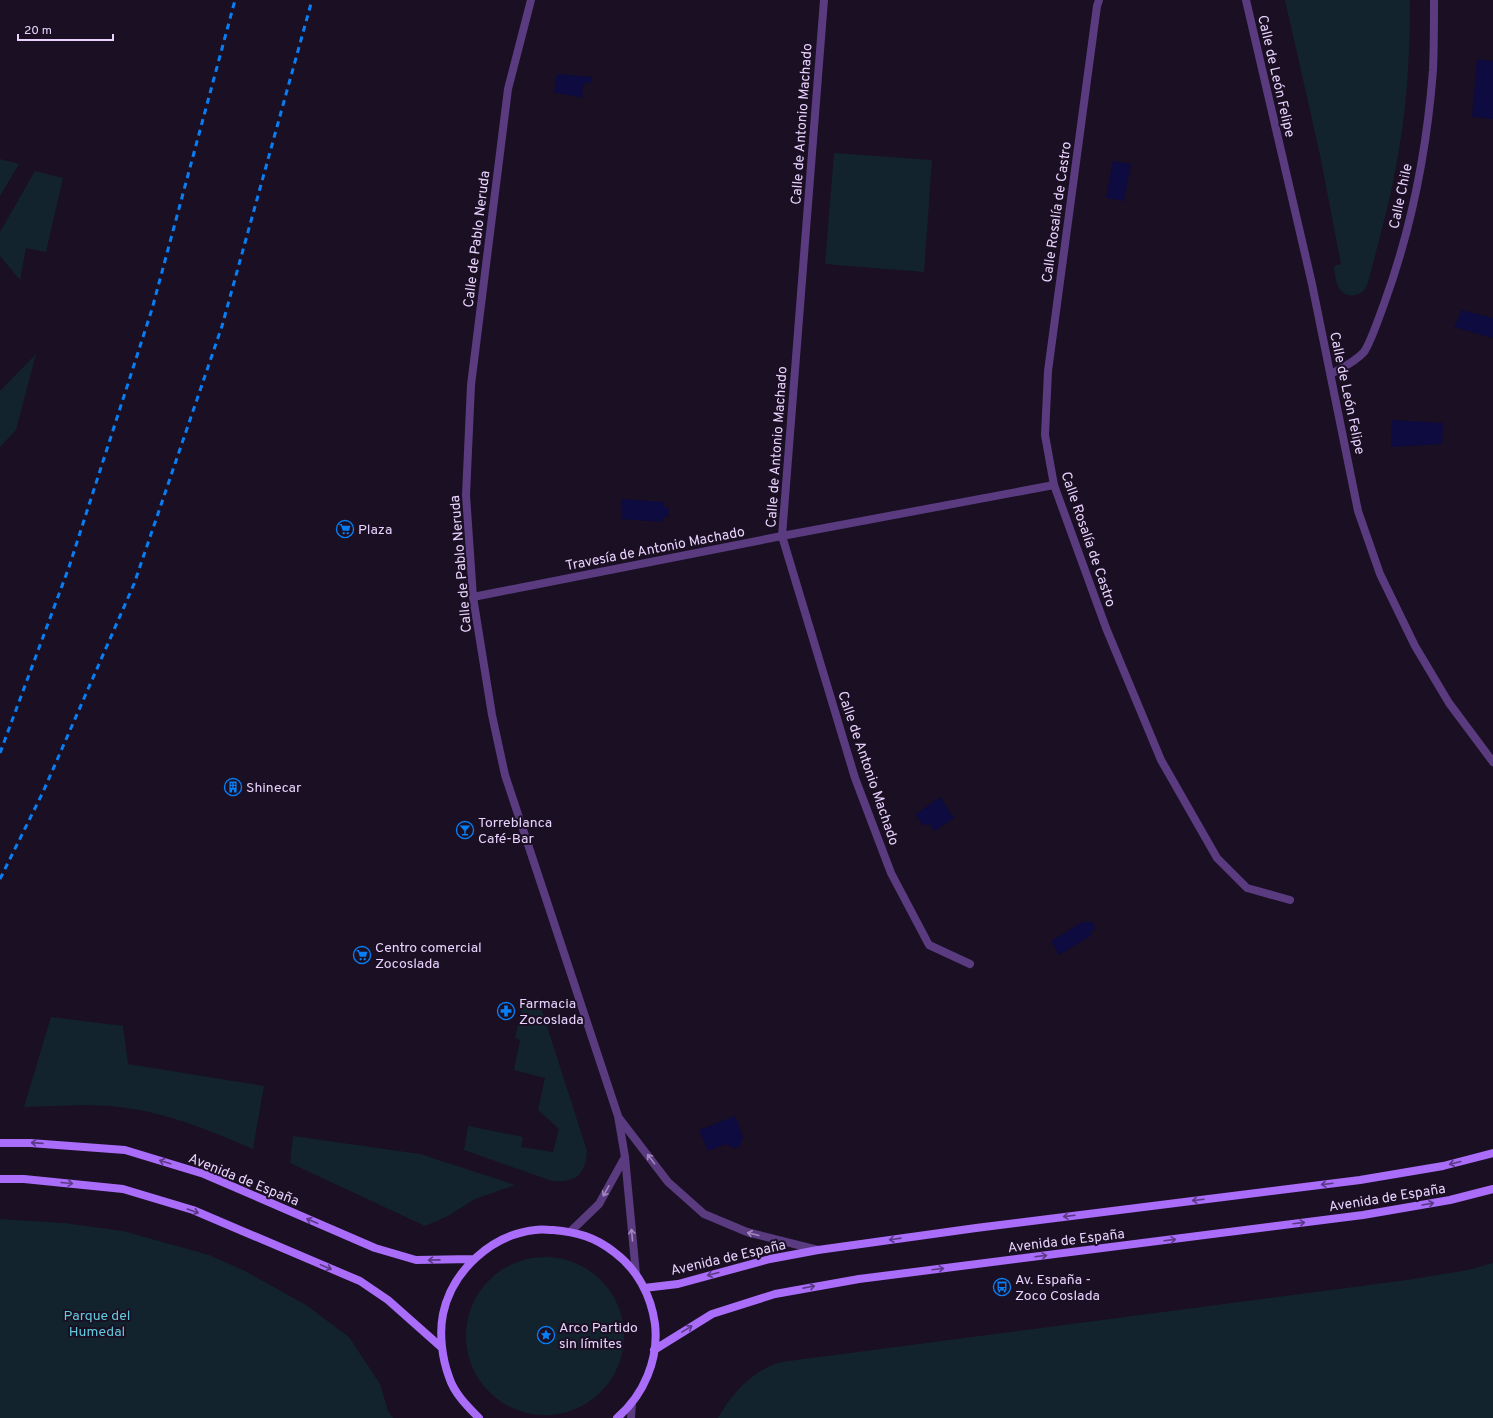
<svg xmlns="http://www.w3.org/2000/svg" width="1493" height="1418" font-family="Overpass,sans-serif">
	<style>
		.green { fill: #12232d }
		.water { fill: #0d0b3f }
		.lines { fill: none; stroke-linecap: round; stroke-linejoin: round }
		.street { stroke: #5a3b80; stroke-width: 8 }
		.secondary { stroke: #a96dfa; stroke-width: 8 }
		.rail { stroke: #087ef4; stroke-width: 3; stroke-dasharray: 6 5; stroke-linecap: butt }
		.oneway { stroke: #5a3984 }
		.oneway2 { stroke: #a286be }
		.labels { text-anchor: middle; stroke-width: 4; stroke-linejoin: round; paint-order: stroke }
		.street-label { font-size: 14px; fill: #e9d2fd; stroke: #1a0f23 }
		.poi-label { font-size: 14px; fill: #e9d2fd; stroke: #1a0f23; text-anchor: start }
		.park-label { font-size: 14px; fill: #61c9db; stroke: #1a0f23 }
	</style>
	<rect width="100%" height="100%" fill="#1a0f23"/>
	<!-- green -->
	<path class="green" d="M 1285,0 L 1410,0 C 1410,45 1408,92 1401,137 C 1394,186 1381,234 1368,282 C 1367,285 1366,288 1364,290 C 1357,298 1344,297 1339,288 C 1335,281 1335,273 1334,266 L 1341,264 L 1320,155 Z
		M 834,153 L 932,160 L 924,272 L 825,264 Z
		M 0,159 L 19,164 L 0,196 Z
		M 35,171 L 63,178 L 46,252 L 26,248 L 20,280 L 0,256 L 0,232 Z
		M 36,354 L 16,430 L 0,447 L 0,391 Z
		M 538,998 L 587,1151 C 586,1175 575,1183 552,1181 L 464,1150 L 468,1126 L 523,1137 L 521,1147 L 553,1152 L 559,1129 L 538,1110 L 545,1078 L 514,1070 L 520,1040 L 515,1038 L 523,1003 Z
		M 51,1017 L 123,1026 L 128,1064 L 264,1086 L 253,1149 C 207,1129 160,1110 110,1106 C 82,1104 53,1106 24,1107 Z
		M 293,1136 L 420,1154 L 515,1185 L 475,1199 L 446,1217 L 425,1226 L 290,1163 Z
		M 0,1219 L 64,1223 L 123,1231 L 209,1255 L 245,1271 L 306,1305 L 349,1337 L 380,1384 L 388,1411 L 393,1418 L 0,1418 Z
		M466 1336a79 79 0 1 1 158 0a79 79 0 1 1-158 0Z
		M 1493,1263 L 1493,1418 L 718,1418 C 732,1393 753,1370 781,1362 L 1407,1280 L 1468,1270 Z"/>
	<!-- water -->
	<path class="water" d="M 1477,59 L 1493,61 L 1493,119 L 1472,117 Z
		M 557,74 L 592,77 L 592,79 L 591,82 L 583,84 L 582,98 L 554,92 Z
		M 1113,161 L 1131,164 L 1124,201 L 1106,198 Z
		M 1462,310 L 1493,318 L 1493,338 L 1454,327 Z
		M 1392,420 L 1443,423 L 1442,444 L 1391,447 Z
		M 622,499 L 664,502 L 664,507 L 669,508 L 668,518 L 663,517 L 662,522 L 621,519 Z
		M 940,797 L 954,818 L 934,831 L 929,824 L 923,825 L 915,815 Z
		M 1084,921 L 1085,923 L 1089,922 L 1093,922 L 1095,929 L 1090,932 L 1092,935 L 1059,955 L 1051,941 Z
		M 735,1116 L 743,1137 L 739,1147 L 733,1148 L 726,1144 L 708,1151 L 699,1130 Z"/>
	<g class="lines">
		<!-- street -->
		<path class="street" d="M 531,0 L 508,89 L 471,385 L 466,495 L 473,597 L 492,715 L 505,775 L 618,1116 L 625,1157 L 636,1274
			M 824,0 L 782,536 L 855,778 L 891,873 L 929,945 L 970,964
			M 1099,0 L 1097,6 L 1048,371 L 1045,435 L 1054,485 L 1106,628 L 1161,760 L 1217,858 L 1247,888 L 1290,900
			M 1246,0 L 1312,284 L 1358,511 L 1380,574 L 1415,646 L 1449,703 L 1493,762
			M 1331,374 C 1342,368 1355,362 1364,352 C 1370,344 1380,315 1384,304 C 1411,230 1427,149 1433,70 C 1434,47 1434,23 1434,0
			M 473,597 L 782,536 L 1054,485
			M 619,1118 L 668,1182 L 704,1214 L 747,1232 L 818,1250
			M 571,1231 L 599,1204 L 625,1157
			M 631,1418 L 632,1403"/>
		<!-- secondary -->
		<path class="secondary" d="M 0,1143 L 30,1143 L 125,1150 L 204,1174 L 375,1248 L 416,1260 L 473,1259
			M 0,1179 L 24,1179 L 123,1189 L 193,1210 L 360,1281 L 388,1300 L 441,1347
			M 644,1288 L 678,1284 L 770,1259 L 818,1250 L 976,1228 L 1360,1180 L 1443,1166 L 1493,1153
			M 654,1350 L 712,1314 L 775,1294 L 859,1279 L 1363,1215 L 1450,1200 L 1493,1189
			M 479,1418 C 467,1406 454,1393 449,1377 C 442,1358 439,1334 443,1314 C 452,1271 491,1235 535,1230 C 541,1229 547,1230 553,1230 C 577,1232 595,1237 614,1252 C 637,1269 651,1295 655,1324 C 659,1359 644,1395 617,1418"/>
		<!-- rail -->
		<path class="rail" d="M 0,753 L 69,567 L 152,309 L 235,0
			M 0,879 L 43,792 L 134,584 L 222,326 L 312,0"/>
	</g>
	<!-- one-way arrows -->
	<defs><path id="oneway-shaft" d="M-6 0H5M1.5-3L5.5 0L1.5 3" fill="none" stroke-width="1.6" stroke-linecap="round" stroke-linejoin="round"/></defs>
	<g class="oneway">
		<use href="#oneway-shaft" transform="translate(37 1143) rotate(-176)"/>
		<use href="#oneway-shaft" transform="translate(165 1162) rotate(-163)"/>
		<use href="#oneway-shaft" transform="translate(1455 1163) rotate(166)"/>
		<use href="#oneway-shaft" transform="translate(67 1183) rotate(5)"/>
		<use href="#oneway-shaft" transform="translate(1327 1184) rotate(173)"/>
		<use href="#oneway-shaft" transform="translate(1198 1200) rotate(173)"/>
		<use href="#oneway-shaft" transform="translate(1428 1204) rotate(-10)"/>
		<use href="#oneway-shaft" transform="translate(193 1211) rotate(20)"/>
		<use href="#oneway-shaft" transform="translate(1069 1216) rotate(173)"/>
		<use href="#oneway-shaft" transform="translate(312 1221) rotate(-157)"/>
		<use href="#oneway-shaft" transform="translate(1299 1223) rotate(-7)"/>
		<use href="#oneway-shaft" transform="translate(895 1239) rotate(172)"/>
		<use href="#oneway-shaft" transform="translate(1170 1240) rotate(-7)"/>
		<use href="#oneway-shaft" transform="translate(1041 1256) rotate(-7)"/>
		<use href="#oneway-shaft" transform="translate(434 1260) rotate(179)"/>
		<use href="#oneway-shaft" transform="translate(326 1267) rotate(23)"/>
		<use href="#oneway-shaft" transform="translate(938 1269) rotate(-7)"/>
		<use href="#oneway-shaft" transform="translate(713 1274) rotate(165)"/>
		<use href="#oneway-shaft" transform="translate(809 1287) rotate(-11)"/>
		<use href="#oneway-shaft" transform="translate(687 1329) rotate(-31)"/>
	</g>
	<g class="oneway2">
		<use href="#oneway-shaft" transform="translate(651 1159) rotate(-127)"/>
		<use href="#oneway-shaft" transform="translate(606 1191) rotate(119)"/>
		<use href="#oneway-shaft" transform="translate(753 1234) rotate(-166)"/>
		<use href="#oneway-shaft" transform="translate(632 1235) rotate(-95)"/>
	</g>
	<!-- icons -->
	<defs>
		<g id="supermarket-ring" transform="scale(0.9)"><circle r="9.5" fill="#1a0f23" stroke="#087ef4" stroke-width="1.5"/><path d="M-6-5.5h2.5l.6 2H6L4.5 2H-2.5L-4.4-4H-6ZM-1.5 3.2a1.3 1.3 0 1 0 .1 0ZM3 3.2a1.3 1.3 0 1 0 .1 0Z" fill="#087ef4"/></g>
		<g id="building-ring" transform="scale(0.9)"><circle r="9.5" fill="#1a0f23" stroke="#087ef4" stroke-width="1.5"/><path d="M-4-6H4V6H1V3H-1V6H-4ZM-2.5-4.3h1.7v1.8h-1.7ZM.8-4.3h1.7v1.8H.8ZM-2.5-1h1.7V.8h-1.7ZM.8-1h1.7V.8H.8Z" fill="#087ef4"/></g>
		<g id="bar-ring" transform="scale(0.9)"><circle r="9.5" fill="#1a0f23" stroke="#087ef4" stroke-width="1.5"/><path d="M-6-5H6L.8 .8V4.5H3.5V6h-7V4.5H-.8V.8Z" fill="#087ef4"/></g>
		<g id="pharmacy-ring" transform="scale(0.9)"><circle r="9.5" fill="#1a0f23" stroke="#087ef4" stroke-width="1.5"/><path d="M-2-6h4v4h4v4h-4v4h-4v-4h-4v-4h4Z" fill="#087ef4"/></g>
		<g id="bus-ring" transform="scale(0.9)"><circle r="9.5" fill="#1a0f23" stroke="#087ef4" stroke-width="1.5"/><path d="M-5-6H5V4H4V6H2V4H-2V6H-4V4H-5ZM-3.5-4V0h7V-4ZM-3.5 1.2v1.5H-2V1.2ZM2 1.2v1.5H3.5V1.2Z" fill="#087ef4"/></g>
		<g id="sight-ring" transform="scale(0.9)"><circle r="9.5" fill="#1a0f23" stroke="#087ef4" stroke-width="1.5"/><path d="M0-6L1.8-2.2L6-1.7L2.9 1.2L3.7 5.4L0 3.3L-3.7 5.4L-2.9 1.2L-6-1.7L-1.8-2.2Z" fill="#087ef4"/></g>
	</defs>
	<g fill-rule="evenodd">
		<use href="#supermarket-ring" x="345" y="529"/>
		<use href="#building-ring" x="233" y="787"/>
		<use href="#bar-ring" x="465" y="830"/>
		<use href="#supermarket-ring" x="362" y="955"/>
		<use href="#pharmacy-ring" x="506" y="1011"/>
		<use href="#bus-ring" x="1002" y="1287"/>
		<use href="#sight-ring" x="546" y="1335"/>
	</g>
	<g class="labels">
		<!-- street labels -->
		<g class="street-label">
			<text transform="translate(1277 76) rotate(77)" y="5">Calle de León Felipe</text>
			<text transform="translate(801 124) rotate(-86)" y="5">Calle de Antonio Machado</text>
			<text transform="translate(1400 196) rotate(-78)" y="5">Calle Chile</text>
			<text transform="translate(1056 212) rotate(-82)" y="5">Calle Rosalía de Castro</text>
			<text transform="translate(476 239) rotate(-83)" y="5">Calle de Pablo Neruda</text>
			<text transform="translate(1348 393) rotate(78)" y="5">Calle de León Felipe</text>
			<text transform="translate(776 447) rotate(-86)" y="5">Calle de Antonio Machado</text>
			<text transform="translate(1089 539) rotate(71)" y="5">Calle Rosalía de Castro</text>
			<text transform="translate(655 548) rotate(-11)" y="5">Travesía de Antonio Machado</text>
			<text transform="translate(460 564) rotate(-95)" y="5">Calle de Pablo Neruda</text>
			<text transform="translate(869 768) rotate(71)" y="5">Calle de Antonio Machado</text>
			<text transform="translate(244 1179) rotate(22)" y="5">Avenida de España</text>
			<text transform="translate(1387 1197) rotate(-9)" y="5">Avenida de España</text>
			<text transform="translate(1066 1240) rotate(-7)" y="5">Avenida de España</text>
			<text transform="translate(728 1257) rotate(-13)" y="5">Avenida de España</text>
		</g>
		<!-- poi labels -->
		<g class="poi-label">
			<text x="358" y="534">Plaza</text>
			<text x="246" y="792">Shinecar</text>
			<text x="478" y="827">Torreblanca<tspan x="478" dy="16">Café-Bar</tspan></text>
			<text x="375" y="952">Centro comercial<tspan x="375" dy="16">Zocoslada</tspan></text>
			<text x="519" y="1008">Farmacia<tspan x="519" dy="16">Zocoslada</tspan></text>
			<text x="1015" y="1284">Av. España -<tspan x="1015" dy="16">Zoco Coslada</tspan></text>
			<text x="559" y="1332">Arco Partido<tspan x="559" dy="16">sin límites</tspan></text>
		</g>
		<!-- park labels -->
		<g class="park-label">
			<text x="97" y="1320">Parque del<tspan x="97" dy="16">Humedal</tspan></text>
		</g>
	</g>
	<!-- scale -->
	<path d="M18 34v6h95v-6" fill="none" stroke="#e9d2fd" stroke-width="2"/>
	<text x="24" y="34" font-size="12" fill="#e9d2fd" stroke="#1a0f23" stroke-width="3" paint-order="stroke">20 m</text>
</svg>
